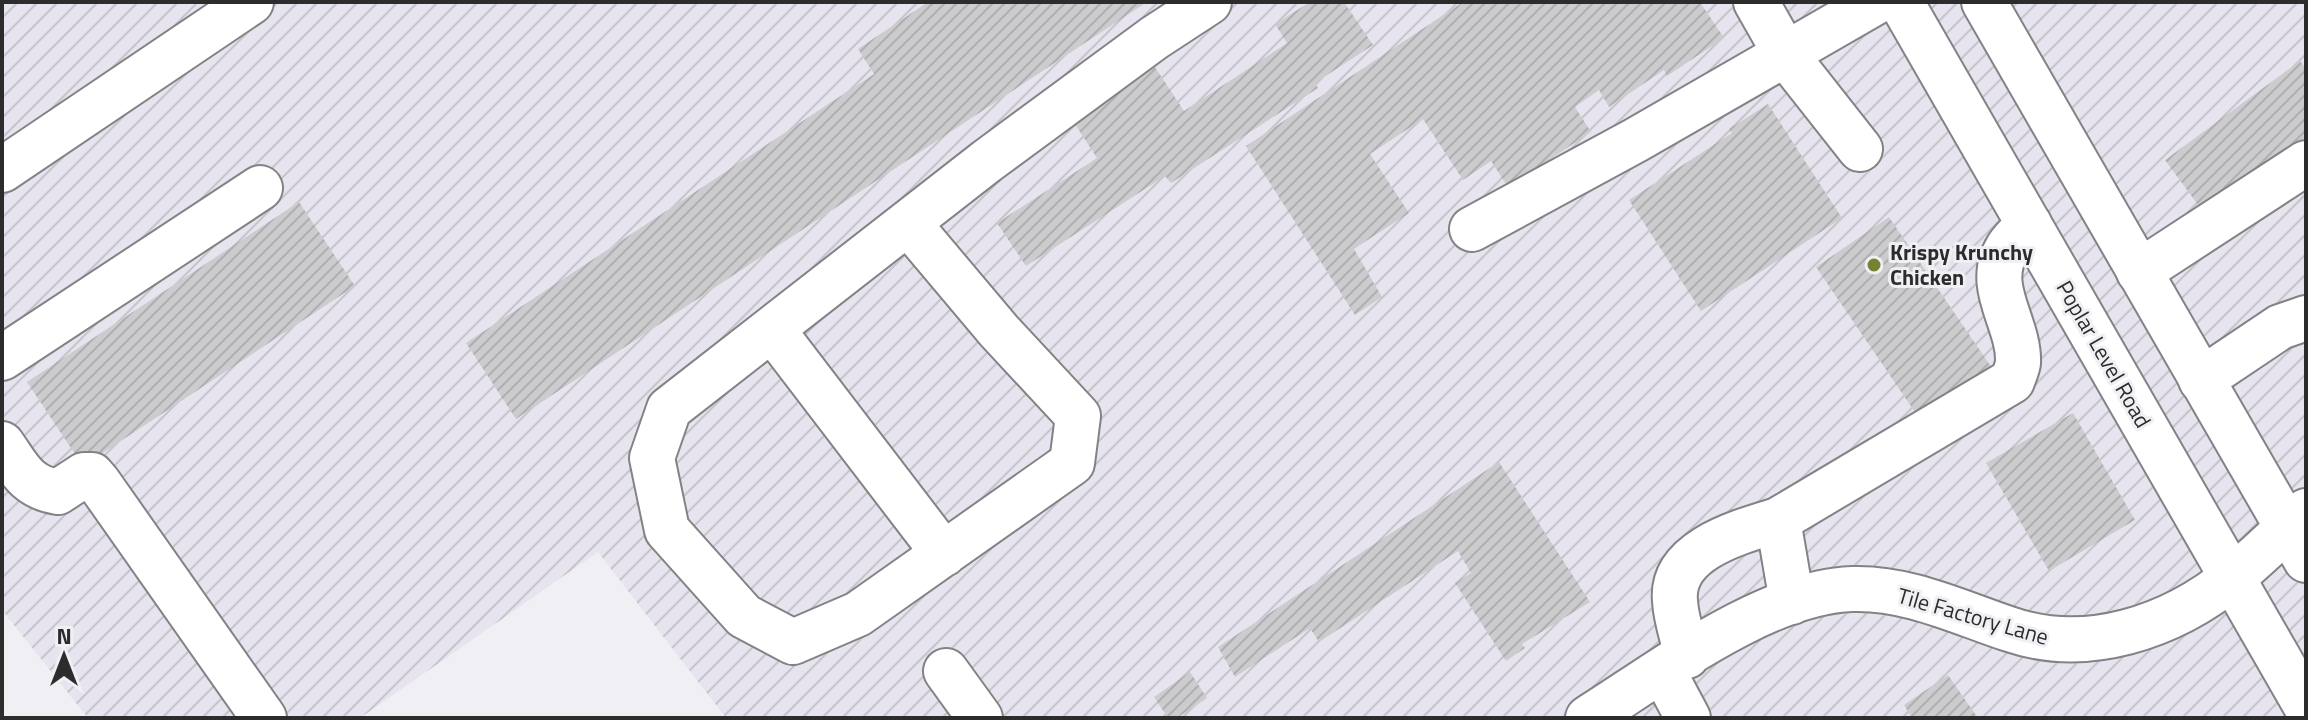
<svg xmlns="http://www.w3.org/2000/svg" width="2308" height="720" font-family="'Titillium Web',sans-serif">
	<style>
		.industrial { fill: url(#industrial-furrows) }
		.building { fill: url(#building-hatch) }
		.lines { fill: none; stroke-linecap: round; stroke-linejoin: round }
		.minor-casing { stroke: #838285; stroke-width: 48 }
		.major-casing { stroke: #838285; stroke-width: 48 }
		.minor { stroke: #fff; stroke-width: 44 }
		.major { stroke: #fff; stroke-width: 44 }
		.poi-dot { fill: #738332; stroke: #f0eff3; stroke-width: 3 }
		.labels { text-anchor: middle; stroke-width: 6; stroke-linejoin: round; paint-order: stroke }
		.poi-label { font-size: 22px; font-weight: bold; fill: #2c2c2d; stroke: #f0eff3; text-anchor: start }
		.street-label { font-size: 22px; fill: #2c2c2d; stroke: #f0eff3 }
	</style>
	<defs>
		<pattern id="industrial-furrows" width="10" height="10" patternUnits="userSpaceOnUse" patternTransform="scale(2)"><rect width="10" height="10" fill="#e7e4ef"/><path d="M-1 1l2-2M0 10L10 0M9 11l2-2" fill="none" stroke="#c6c4cd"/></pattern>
		<pattern id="building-hatch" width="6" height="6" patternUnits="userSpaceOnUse" patternTransform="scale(2)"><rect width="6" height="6" fill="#cccbce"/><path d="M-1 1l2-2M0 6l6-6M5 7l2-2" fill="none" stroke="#afaeb1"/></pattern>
	</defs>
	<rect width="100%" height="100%" fill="#f0eff3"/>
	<!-- industrial -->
	<path class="industrial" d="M 2,2 L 2306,2 L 2306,718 L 726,718 L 598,552 L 360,718 L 88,718 L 2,610 Z"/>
	<!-- building -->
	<path class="building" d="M 928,2 L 1147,2 L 516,419 L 466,343 L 874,74 L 858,49 Z
		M 1310,2 L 1344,2 L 1373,45 L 1315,83 L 1318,88 L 1171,183 L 1165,176 L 1026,266 L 997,223 L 1097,158 L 1071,118 L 1153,64 L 1184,111 L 1287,43 L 1275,24 Z
		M 1463,2 L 1700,2 L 1724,38 L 1667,76 L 1664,70 L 1609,107 L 1599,90 L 1575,107 L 1591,132 L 1508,187 L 1491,161 L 1463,180 L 1423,119 L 1370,154 L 1409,213 L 1354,249 L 1382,297 L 1355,315 L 1246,146 Z
		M 2300,61 L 2306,69 L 2306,137 L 2204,213 L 2165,160 Z
		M 1768,104 L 1842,218 L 1701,311 L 1629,200 L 1732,133 L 1729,129 Z
		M 299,202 L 355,286 L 83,466 L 27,382 Z
		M 1889,217 L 1994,371 L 1921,421 L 1816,267 Z
		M 2073,413 L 2135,520 L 2049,571 L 1986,463 Z
		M 1499,462 L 1590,602 L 1522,644 L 1525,648 L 1506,661 L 1455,583 L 1471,573 L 1458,551 L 1319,642 L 1310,628 L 1235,677 L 1218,647 Z
		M 1190,672 L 1207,698 L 1177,718 L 1168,718 L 1154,697 Z
		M 1948,675 L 1978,718 L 1912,718 L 1904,705 Z"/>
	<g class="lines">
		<!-- minor casing -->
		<g class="minor-casing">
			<path id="minor" d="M 1756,2 L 1786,55 L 1860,149
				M 2,170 L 251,2
				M 908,223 L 999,331 L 1078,416 L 1072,463 L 858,614 L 793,642 L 744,616 L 667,530 L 652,458 L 669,409 L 987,161 L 1154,38 L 1209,2
				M 1472,229 L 1636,140 L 1876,2
				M 2139,272 L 2306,163
				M 772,329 L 944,554
				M 2,358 L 260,188
				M 2201,380 L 2280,327 L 2306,318
				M 2,444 C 19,468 26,487 58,492 L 84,475 L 92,475 L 98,482 L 264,718
				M 1792,602 L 1778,520 L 2012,381 C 2014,376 2017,369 2018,363 C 2020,323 1983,287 2008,247 C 2013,239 2022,231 2029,224
				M 1687,656 C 1683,638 1676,620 1675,601 C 1670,550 1739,532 1778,520
				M 946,671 L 980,718
				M 1663,671 L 1688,718
				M 1588,718 C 1661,672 1765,592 1852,589 C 1907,587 1958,612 2009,629 C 2087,656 2172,627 2234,576 C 2259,556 2282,532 2306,511"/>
		</g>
		<!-- major casing -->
		<g class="major-casing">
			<path id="major" d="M 1901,2 L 2306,706
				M 1984,2 L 2306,560"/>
		</g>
		<!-- minor -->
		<use href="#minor" class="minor"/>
		<!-- major -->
		<use href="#major" class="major"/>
	</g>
	<!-- markers -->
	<circle class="poi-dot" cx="1874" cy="265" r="8"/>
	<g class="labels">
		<!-- poi labels -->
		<g class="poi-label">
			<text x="1890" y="260">Krispy Krunchy<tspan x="1890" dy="25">Chicken</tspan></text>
		</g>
		<!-- street labels -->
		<g class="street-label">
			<text transform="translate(2104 354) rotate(60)" y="8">Poplar Level Road</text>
			<text transform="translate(1973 616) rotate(16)" y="8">Tile Factory Lane</text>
		</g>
	</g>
	<!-- border -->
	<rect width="2308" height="720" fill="none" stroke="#2c2c2d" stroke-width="8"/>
	<!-- north arrow -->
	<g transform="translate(64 656)" stroke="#f0eff3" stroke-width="6" paint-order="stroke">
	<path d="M0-6L14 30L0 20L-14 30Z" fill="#2c2c2d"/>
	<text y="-12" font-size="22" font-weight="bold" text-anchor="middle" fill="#2c2c2d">N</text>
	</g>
</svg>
